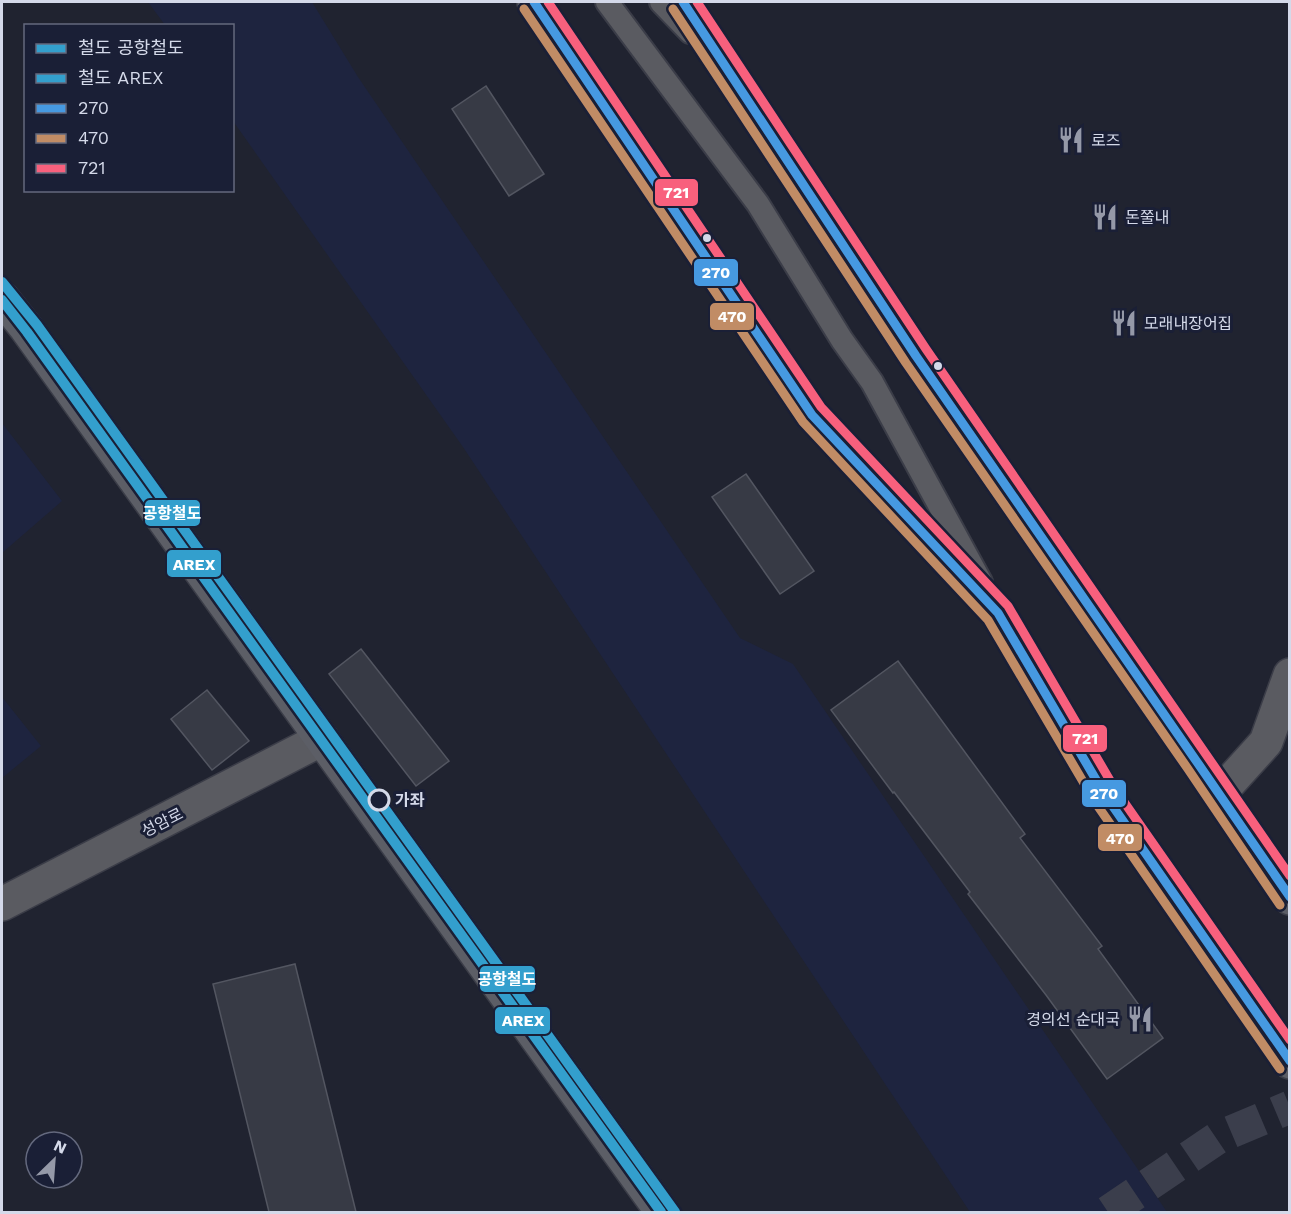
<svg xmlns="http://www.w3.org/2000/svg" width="1291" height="1214" font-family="'Work Sans','Noto Sans KR',sans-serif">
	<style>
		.built { fill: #1e243f }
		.building { fill: #373a45; stroke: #535661; stroke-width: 1.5 }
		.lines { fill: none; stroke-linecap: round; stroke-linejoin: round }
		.secondary-tunnel { stroke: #3b3e4c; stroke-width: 33; stroke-dasharray: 33 16; stroke-linecap: butt }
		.service-casing { stroke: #3b3d48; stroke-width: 26 }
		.minor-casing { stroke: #3b3d48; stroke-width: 36 }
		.secondary-casing { stroke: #3b3d48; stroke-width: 36 }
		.primary-casing { stroke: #3b3d48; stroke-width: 36 }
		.service { stroke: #5a5b61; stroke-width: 22 }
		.minor { stroke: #5a5b61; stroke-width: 33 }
		.secondary { stroke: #5c5e66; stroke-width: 33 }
		.primary { stroke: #5b5d66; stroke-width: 33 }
		.bus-1-casing { stroke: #1a1f36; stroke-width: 14 }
		.bus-2-casing { stroke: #1a1f36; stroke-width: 14 }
		.bus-3-casing { stroke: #1a1f36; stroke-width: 14 }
		.bus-1 { stroke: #4699e1; stroke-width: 9 }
		.bus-2 { stroke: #c18c65; stroke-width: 9 }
		.bus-3 { stroke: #f8607d; stroke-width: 9 }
		.rail-1-casing { stroke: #1a1f36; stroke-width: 15 }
		.rail-2-casing { stroke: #1a1f36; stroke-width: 15 }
		.rail-1 { stroke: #339fcd; stroke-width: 10 }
		.rail-2 { stroke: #339fcd; stroke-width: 10 }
		.bus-dot { fill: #d4d9e9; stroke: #1a1f36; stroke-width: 2 }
		.stop-dot { fill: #1a1f36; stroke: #d4d9e9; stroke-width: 3 }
		.labels { text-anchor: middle; stroke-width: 6; stroke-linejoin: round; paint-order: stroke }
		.poi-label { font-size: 16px; fill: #d4d9e9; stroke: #1a1f36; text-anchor: start }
		.stop-label { font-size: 16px; font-weight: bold; fill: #d4d9e9; stroke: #1a1f36; text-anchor: start }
		.street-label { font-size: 16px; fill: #d4d9e9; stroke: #1a1f36 }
		.line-badge { stroke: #1a1f36; stroke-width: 2 }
		.badge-label { font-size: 16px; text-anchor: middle; font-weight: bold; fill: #fff }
	</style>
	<rect width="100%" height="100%" fill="#202330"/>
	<!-- built -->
	<path class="built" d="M 148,2 L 312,2 L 358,77 L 740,638 L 793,664 L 1167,1212 L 970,1212 L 463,447 L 233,121 L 232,26 L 165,25 Z
		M 2,423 L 62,501 L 2,553 Z
		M 2,697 L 41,746 L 2,778 Z"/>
	<!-- building -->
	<path class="building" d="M 486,86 L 544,174 L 509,196 L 452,109 Z
		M 746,474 L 814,571 L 780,594 L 712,497 Z
		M 361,649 L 449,761 L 416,786 L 329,674 Z
		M 898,661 L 1025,834 L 1020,838 L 1102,946 L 1098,949 L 1163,1038 L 1107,1079 L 1046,995 L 968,894 L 970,892 L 894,792 L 893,793 L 831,710 Z
		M 207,690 L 249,741 L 212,770 L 171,719 Z
		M 295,964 L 356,1212 L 269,1212 L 213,984 Z"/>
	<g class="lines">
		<!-- secondary-tunnel -->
		<path class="secondary-tunnel" d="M 1108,1212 L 1219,1137 L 1290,1107"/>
		<!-- service casing -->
		<g class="service-casing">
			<path id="service" d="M 607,2 L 758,204 L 842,340 L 872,382 L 981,582
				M 661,2 L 690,32"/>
		</g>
		<!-- minor casing -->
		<g class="minor-casing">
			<path id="minor" d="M 1220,793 L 1266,742 L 1290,675
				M 2,904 L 322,739"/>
		</g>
		<!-- secondary casing -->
		<g class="secondary-casing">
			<path id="secondary" d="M 2,298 L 26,328 L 662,1212"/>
		</g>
		<!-- primary casing -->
		<g class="primary-casing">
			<path id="primary" d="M 534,2 L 812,415 L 998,613 L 1105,795 L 1290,1062
				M 683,2 C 761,120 837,238 916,356 C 1039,538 1168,715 1290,898"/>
		</g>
		<!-- service -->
		<use href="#service" class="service"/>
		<!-- minor -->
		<use href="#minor" class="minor"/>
		<!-- secondary -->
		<use href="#secondary" class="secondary"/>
		<!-- primary -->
		<use href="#primary" class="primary"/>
		<!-- bus-1 casing -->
		<g class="bus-1-casing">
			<path id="bus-1" d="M 534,2 L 812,415 L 998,613 L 1105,795 L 1290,1061
				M 683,2 L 916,356 L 1197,762 L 1290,897"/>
		</g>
		<!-- bus-2 casing -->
		<g class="bus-2-casing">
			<path id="bus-2" d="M 524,9 L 803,422 L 988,620 L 1095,802 L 1280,1069
				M 673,9 L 906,363 L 1188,769 L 1280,905"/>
		</g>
		<!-- bus-3 casing -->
		<g class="bus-3-casing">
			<path id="bus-3" d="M 548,2 L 821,407 L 1008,606 L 1115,789 L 1290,1040
				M 697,2 L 926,349 L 1290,876"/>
		</g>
		<!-- bus-1 -->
		<use href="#bus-1" class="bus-1"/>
		<!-- bus-2 -->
		<use href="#bus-2" class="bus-2"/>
		<!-- bus-3 -->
		<use href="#bus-3" class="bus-3"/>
		<!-- rail-1 casing -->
		<g class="rail-1-casing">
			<path id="rail-1" d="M 2,282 L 37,325 L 675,1212"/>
		</g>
		<!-- rail-2 casing -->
		<g class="rail-2-casing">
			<path id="rail-2" d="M 2,300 L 27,332 L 661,1212"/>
		</g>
		<!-- rail-1 -->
		<use href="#rail-1" class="rail-1"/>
		<!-- rail-2 -->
		<use href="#rail-2" class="rail-2"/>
	</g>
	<!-- icons -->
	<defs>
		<g id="restaurant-bare" transform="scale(2.07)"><path d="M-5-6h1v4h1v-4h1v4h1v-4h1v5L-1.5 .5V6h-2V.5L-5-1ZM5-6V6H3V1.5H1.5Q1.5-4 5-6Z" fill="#9599a8" stroke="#1a1f36" stroke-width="2.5" paint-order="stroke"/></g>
	</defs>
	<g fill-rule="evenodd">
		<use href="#restaurant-bare" x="1071" y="140"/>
		<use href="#restaurant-bare" x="1105" y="217"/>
		<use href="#restaurant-bare" x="1124" y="323"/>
		<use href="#restaurant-bare" x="1140" y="1019"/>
	</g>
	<!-- markers -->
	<g class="bus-dot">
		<circle cx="707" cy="238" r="5"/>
		<circle cx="938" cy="366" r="5"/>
	</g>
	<circle class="stop-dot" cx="379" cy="800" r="10"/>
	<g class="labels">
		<!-- poi labels -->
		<g class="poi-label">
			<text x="1091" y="146">로즈</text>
			<text x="1125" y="223">돈쭐내</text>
			<text x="1144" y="329">모래내장어집</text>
			<text x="1120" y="1025" text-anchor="end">경의선 순대국</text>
		</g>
		<!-- stop labels -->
		<g class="stop-label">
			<text x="395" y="806">가좌</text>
		</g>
		<!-- street labels -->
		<g class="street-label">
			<text transform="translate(162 822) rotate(-27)" y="6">성암로</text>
		</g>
	</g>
	<g class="line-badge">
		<rect x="654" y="178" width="45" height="29" rx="6" fill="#f8607d"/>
		<rect x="693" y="258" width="46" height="29" rx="6" fill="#4699e1"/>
		<rect x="709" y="302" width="46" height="29" rx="6" fill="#c18c65"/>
		<rect x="144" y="499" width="57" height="28" rx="6" fill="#339fcd"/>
		<rect x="166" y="549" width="56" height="29" rx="6" fill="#339fcd"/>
		<rect x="1062" y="724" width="46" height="29" rx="6" fill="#f8607d"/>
		<rect x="1081" y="779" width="46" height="29" rx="6" fill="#4699e1"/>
		<rect x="1097" y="823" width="46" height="29" rx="6" fill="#c18c65"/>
		<rect x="479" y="965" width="57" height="28" rx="6" fill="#339fcd"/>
		<rect x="494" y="1006" width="57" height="29" rx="6" fill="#339fcd"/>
	</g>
	<g class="badge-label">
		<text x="676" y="198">721</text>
		<text x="716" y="278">270</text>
		<text x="732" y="322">470</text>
		<text x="172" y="519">공항철도</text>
		<text x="194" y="570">AREX</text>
		<text x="1085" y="744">721</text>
		<text x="1104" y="799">270</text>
		<text x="1120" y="844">470</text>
		<text x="507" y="985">공항철도</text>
		<text x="523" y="1026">AREX</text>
	</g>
	<!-- border -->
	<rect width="1291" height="1214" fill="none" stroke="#d4d9e9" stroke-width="6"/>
	<!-- legend -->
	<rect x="24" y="24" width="210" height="168" fill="#1a1f36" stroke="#64697e" stroke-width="1.5"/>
	<rect x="36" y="44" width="30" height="9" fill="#339fcd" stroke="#64697e" stroke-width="1.5"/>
	<text x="78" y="54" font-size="18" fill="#d4d9e9">철도 공항철도</text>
	<rect x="36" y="74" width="30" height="9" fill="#339fcd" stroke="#64697e" stroke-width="1.5"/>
	<text x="78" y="84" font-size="18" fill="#d4d9e9">철도 AREX</text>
	<rect x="36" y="104" width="30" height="9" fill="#4699e1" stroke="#64697e" stroke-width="1.5"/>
	<text x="78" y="114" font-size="18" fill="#d4d9e9">270</text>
	<rect x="36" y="134" width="30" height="9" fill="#c18c65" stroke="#64697e" stroke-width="1.5"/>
	<text x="78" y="144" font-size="18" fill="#d4d9e9">470</text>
	<rect x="36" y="164" width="30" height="9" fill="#f8607d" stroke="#64697e" stroke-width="1.5"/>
	<text x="78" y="174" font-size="18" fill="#d4d9e9">721</text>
	<!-- north arrow -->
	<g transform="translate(54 1160) rotate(25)"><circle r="28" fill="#1a1f36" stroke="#64697e" stroke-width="1.5"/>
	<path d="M0-4.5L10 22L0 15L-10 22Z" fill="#9599a8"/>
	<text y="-9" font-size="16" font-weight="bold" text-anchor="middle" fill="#d4d9e9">N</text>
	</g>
</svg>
